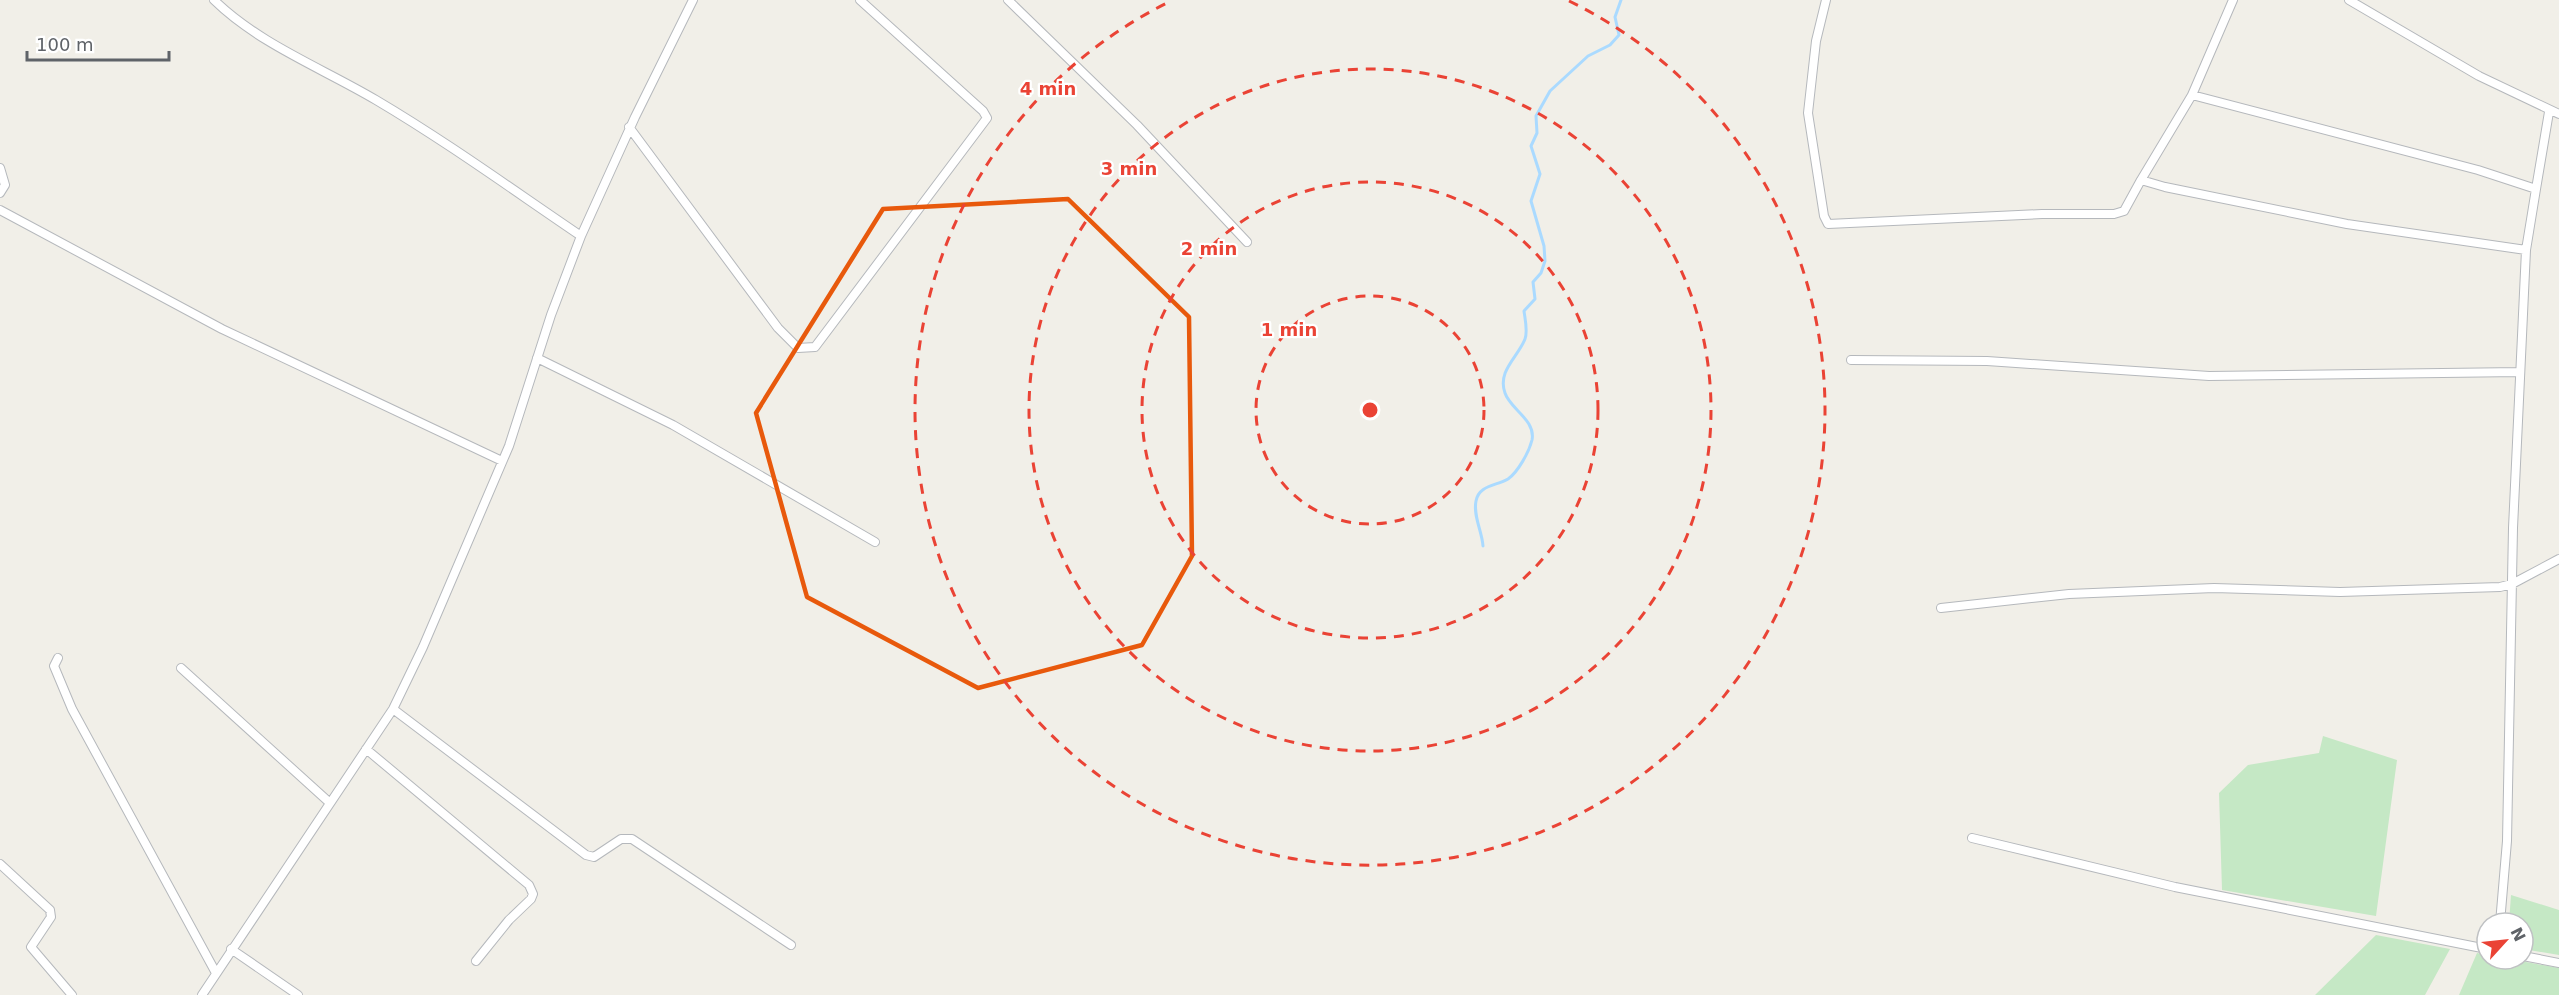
<svg xmlns="http://www.w3.org/2000/svg" width="2559" height="995" font-family="'DejaVu Sans',sans-serif">
	<style>
		.green { fill: #c5e8c5 }
		.lines { fill: none; stroke-linecap: round; stroke-linejoin: round }
		.stream { stroke: #aadaff; stroke-width: 3 }
		.street-casing { stroke: #b5b8bc; stroke-width: 10 }
		.street { stroke: #fff; stroke-width: 8 }
		.marked { fill: none; stroke: #e8590c; stroke-width: 4.5; stroke-linejoin: round }
		.ring { fill: none; stroke: #ea4335; stroke-width: 3; stroke-dasharray: 10 8 }
		.centre { fill: #ea4335; stroke: #fff; stroke-width: 3 }
		.ring-label { font-size: 18px; text-anchor: middle; font-weight: bold; fill: #ea4335; stroke: #fff; stroke-width: 4.5; stroke-linejoin: round; paint-order: stroke }
	</style>
	<rect width="100%" height="100%" fill="#f1efe8"/>
	<!-- green -->
	<path class="green" d="M 2323,736 L 2397,760 L 2376,916 L 2222,890 L 2219,793 L 2248,765 L 2319,753 Z
		M 2511,895 L 2559,910 L 2559,955 L 2523,949 L 2523,923 L 2509,923 Z
		M 2376,935 L 2450,949 L 2425,995 L 2315,995 Z
		M 2477,953 L 2487,955 L 2487,959 L 2510,959 L 2559,968 L 2559,995 L 2459,995 Z"/>
	<g class="lines">
		<!-- stream -->
		<path class="stream" d="M 1483,546 C 1482,531 1473,516 1476,501 C 1479,485 1496,486 1508,479 C 1518,472 1529,452 1532,440 C 1536,420 1510,409 1505,393 C 1497,371 1518,357 1525,339 C 1528,331 1525,319 1524,311 L 1535,299 L 1533,282 L 1541,273 L 1545,261 L 1544,246 L 1531,201 L 1540,174 L 1531,146 L 1537,133 L 1536,116 L 1550,91 L 1588,56 L 1610,45 L 1619,35 L 1615,17 L 1621,0"/>
		<!-- street casing -->
		<g class="street-casing">
			<path id="street" d="M 214,0 C 259,44 322,68 376,100 C 447,142 513,190 581,236
				M 1008,0 L 1137,125 L 1247,242
				M 1826,0 L 1816,41 L 1808,113 L 1824,216 L 1828,224 L 2042,214 L 2114,214 L 2124,211 L 2141,180 L 2165,187 L 2347,224 L 2526,250
				M 2349,0 L 2479,76 L 2559,114
				M 2192,95 L 2233,0
				M 629,127 L 778,328 L 798,348 L 815,347 L 987,118 L 983,111 L 860,0
				M 0,168 L 5,185 L 0,193
				M 2141,180 L 2192,95 L 2478,170 L 2536,189 L 2526,250 L 2513,528 L 2507,841 L 2500,923
				M 2536,189 L 2549,112
				M 0,210 L 222,329 L 502,461
				M 537,358 L 673,425 L 875,542
				M 1851,360 L 1987,361 L 2209,376 L 2520,372
				M 1941,608 L 2069,594 L 2214,588 L 2340,592 L 2500,587 L 2512,584 L 2559,559
				M 58,658 L 54,666 L 72,709 L 216,973
				M 181,668 L 330,803
				M 393,709 L 586,855 L 594,857 L 621,839 L 632,839 L 791,945
				M 366,749 L 529,885 L 533,894 L 531,899 L 509,920 L 476,961
				M 1972,838 L 2175,887 L 2487,949
				M 0,864 L 50,910 L 51,917 L 31,947 L 72,995
				M 231,949 L 298,995
				M 2523,956 L 2559,963
				M 202,995 L 393,709 L 423,647 L 509,446 L 551,315 L 581,236 L 635,117 L 693,0"/>
		</g>
		<!-- street -->
		<use href="#street" class="street"/>
	</g>
	<!-- marked area -->
	<path class="marked" d="M 1068,199 L 1189,317 L 1192,556 L 1142,645 L 978,688 L 807,597 L 756,413 L 883,209 Z"/>
	<!-- distance rings -->
	<g class="ring">
		<circle cx="1370" cy="410" r="114"/>
		<circle cx="1370" cy="410" r="228"/>
		<circle cx="1370" cy="410" r="341"/>
		<path d="M1569 1A455 455 0 1 1 1171 1"/>
	</g>
	<circle cx="1370" cy="410" r="9" class="centre"/>
	<g class="ring-label">
		<text x="1048" y="95">4 min</text>
		<text x="1129" y="175">3 min</text>
		<text x="1209" y="255">2 min</text>
		<text x="1289" y="336">1 min</text>
	</g>
	<!-- north arrow -->
	<g transform="translate(2505 941) rotate(63)"><circle r="28" fill="#ffffff" stroke="#bfc1c3" stroke-width="1.5"/>
	<path d="M0-4.5L10 22L0 15L-10 22Z" fill="#ea4335"/>
	<text y="-9" font-size="16" font-weight="bold" text-anchor="middle" fill="#5f6368">N</text>
	</g>
	<!-- scale -->
	<path d="M27 51v9h142v-9" fill="none" stroke="#5f6368" stroke-width="3"/>
	<text x="36" y="51" font-size="18" fill="#5f6368" stroke="#ffffff" stroke-width="4.5" paint-order="stroke">100 m</text>
</svg>
